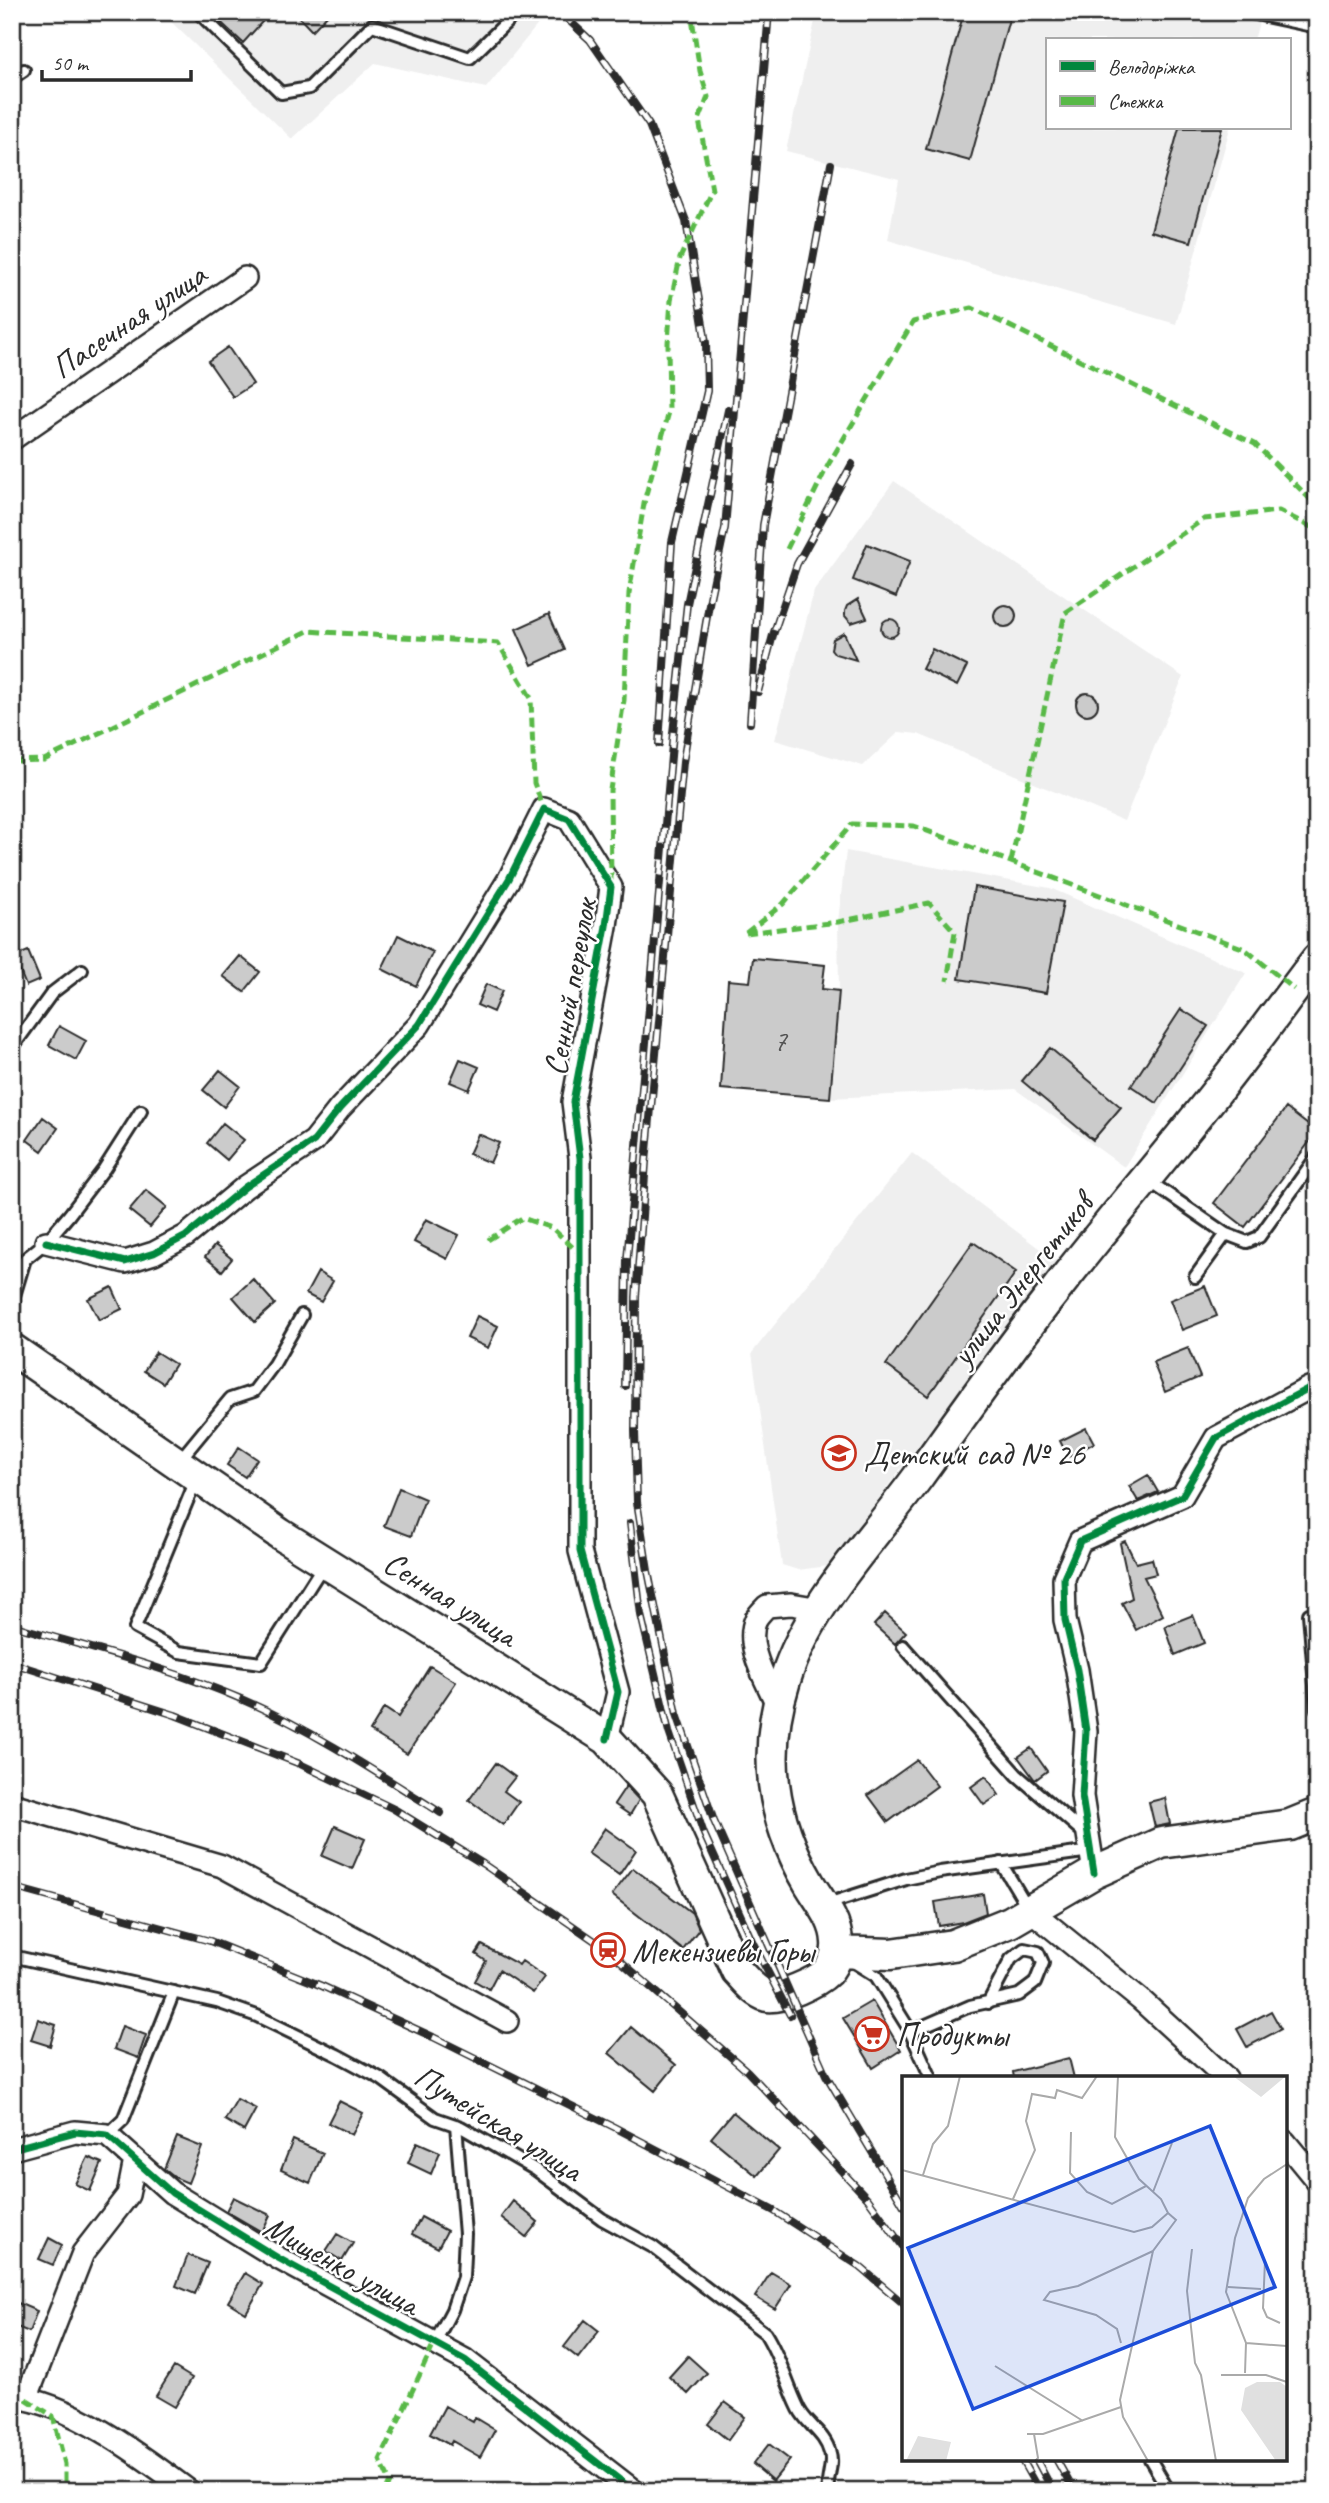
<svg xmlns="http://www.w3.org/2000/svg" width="1329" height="2503" font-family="Caveat,sans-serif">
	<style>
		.built { fill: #efefef }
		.building { fill: #cbcbcb; stroke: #2b2b2b; stroke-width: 2 }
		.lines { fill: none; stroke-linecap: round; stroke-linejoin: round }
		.lane-casing { stroke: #2b2b2b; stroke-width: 16 }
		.street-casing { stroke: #2b2b2b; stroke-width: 26 }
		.secondary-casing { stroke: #2b2b2b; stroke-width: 35 }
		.lane { stroke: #fff; stroke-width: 10 }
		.street { stroke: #fff; stroke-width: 21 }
		.secondary { stroke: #fff; stroke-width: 30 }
		.rail-casing { stroke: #2b2b2b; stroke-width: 8 }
		.rail { stroke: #fff; stroke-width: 5; stroke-dasharray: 16; stroke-linecap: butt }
		.quiet { stroke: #58b947; stroke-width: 5; stroke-dasharray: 10 5; stroke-linecap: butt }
		.cycleway-casing { stroke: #fff; stroke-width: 11 }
		.cycleway { stroke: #00873e; stroke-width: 7 }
		.labels { text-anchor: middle; stroke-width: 5; stroke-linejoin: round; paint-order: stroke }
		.number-label { font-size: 30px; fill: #535353 }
		.street-label { font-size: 33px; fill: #2b2b2b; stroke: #fff }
		.poi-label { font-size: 33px; fill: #2b2b2b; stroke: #fff; text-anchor: start }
		.inset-road { fill: none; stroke: #aaa; stroke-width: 2 }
		.view { fill: #1d4ed8; fill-opacity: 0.15; stroke: #1d4ed8; stroke-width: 3.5 }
		.inset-edge { fill: none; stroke: #2b2b2b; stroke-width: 3.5 }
	</style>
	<rect width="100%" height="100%" fill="#fff"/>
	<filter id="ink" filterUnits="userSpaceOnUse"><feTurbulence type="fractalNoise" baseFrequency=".0143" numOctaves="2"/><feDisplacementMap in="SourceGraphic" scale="14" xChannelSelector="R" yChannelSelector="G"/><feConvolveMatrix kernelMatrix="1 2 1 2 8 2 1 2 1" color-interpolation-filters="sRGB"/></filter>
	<g filter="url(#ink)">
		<!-- built -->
		<path class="built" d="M 161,12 L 548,12 L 486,88 L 375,63 L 292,139 Z
			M 817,12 L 1262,12 L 1254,40 L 1047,40 L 1047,128 L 1230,128 L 1176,324 L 888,240 L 899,179 L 786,151 Z
			M 894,481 L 1183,677 L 1124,821 L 918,734 L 899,732 L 863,766 L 775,740 L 814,591 Z
			M 846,851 L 1050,888 L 1246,973 L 1124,1167 L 1015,1089 L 830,1098 L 839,991 L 838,922 Z
			M 912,1153 L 1056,1261 L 828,1566 L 798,1570 L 782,1565 L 752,1353 Z"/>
		<!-- building -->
		<path class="building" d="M 210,12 L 271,12 L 243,43 Z
			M 294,12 L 330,12 L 312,31 Z
			M 964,12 L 984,12 L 1009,19 L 970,161 L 926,149 Z
			M 1179,128 L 1222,128 L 1191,242 L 1151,231 Z
			M 228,347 L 253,384 L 233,397 L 208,361 Z
			M 867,544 L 910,561 L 896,597 L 853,580 Z
			M 858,599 L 867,618 L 851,623 L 845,616 L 845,611 L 847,606 Z
			M994 616a11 11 0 1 1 22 0a11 11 0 1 1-22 0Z
			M 549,614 L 565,650 L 532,665 L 516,629 Z
			M881 628a9 9 0 1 1 18 0a9 9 0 1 1-18 0Z
			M 844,633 L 856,660 L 835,654 L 831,649 L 833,639 Z
			M 932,649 L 967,666 L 957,686 L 922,669 Z
			M1076 704a11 11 0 1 1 22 0a11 11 0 1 1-22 0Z
			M 974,887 L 1063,902 L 1046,993 L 959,979 Z
			M 398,935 L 433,952 L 416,986 L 382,969 Z
			M 28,951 L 40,980 L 26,986 L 14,957 Z
			M 240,956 L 260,972 L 244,992 L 223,976 Z
			M 753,958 L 825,965 L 822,989 L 839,991 L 830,1098 L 721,1089 L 728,980 L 750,982 Z
			M 486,984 L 502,991 L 493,1012 L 477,1005 Z
			M 1181,1009 L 1208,1026 L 1157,1103 L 1131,1086 Z
			M 59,1026 L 86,1041 L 76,1060 L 49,1045 Z
			M 1050,1048 L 1121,1107 L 1093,1140 L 1022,1081 Z
			M 460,1059 L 479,1067 L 469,1090 L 450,1082 Z
			M 220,1070 L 240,1086 L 224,1107 L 203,1090 Z
			M 1286,1108 L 1317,1132 L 1245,1227 L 1214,1203 Z
			M 43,1117 L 58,1128 L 42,1151 L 27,1140 Z
			M 223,1123 L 244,1140 L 227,1160 L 207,1143 Z
			M 478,1134 L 499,1143 L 490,1163 L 469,1154 Z
			M 146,1190 L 167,1207 L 150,1227 L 129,1210 Z
			M 426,1219 L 459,1235 L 447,1259 L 414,1242 Z
			M 973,1242 L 1016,1272 L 928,1396 L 886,1365 Z
			M 215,1245 L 232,1259 L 222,1271 L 205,1257 Z
			M 318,1272 L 333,1281 L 321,1302 L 306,1294 Z
			M 253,1279 L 275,1304 L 255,1322 L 233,1297 Z
			M 1205,1286 L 1217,1316 L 1182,1330 L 1170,1300 Z
			M 112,1287 L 122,1309 L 99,1320 L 88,1299 Z
			M 477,1316 L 498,1326 L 488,1348 L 467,1338 Z
			M 1188,1348 L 1200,1377 L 1165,1392 L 1153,1362 Z
			M 156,1352 L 175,1364 L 163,1383 L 144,1371 Z
			M 1086,1428 L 1094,1443 L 1068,1457 L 1060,1441 Z
			M 239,1447 L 257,1459 L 245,1477 L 227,1465 Z
			M 1148,1475 L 1158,1492 L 1138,1501 L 1129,1486 Z
			M 399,1488 L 425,1499 L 411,1536 L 384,1526 Z
			M 1125,1541 L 1136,1563 L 1152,1559 L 1156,1574 L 1144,1577 L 1163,1615 L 1136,1630 L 1122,1603 L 1132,1598 L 1120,1543 Z
			M 885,1613 L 906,1632 L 895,1644 L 874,1625 Z
			M 1193,1615 L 1204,1643 L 1175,1655 L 1165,1626 Z
			M 430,1666 L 456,1682 L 407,1754 L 370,1731 L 384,1708 L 398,1717 Z
			M 1031,1748 L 1047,1771 L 1035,1780 L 1018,1757 Z
			M 917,1760 L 937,1786 L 888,1822 L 868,1795 Z
			M 496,1763 L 515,1777 L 504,1791 L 519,1802 L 503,1825 L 469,1800 Z
			M 986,1776 L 999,1795 L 984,1805 L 971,1787 Z
			M 626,1786 L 639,1800 L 630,1815 L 614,1804 Z
			M 1165,1798 L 1170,1824 L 1155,1827 L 1149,1802 Z
			M 335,1826 L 365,1839 L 352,1869 L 322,1856 Z
			M 605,1828 L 636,1850 L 619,1875 L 588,1853 Z
			M 633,1868 L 692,1913 L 699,1929 L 683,1950 L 612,1895 Z
			M 983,1894 L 986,1913 L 963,1922 L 939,1926 L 935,1902 Z
			M 482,1945 L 519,1965 L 522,1961 L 545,1977 L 533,1993 L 499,1970 L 489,1989 L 475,1981 L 486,1961 L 476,1954 Z
			M 872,2001 L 901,2050 L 873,2068 L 843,2018 Z
			M 1271,2011 L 1281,2029 L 1247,2047 L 1237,2029 Z
			M 38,2019 L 56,2025 L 50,2046 L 31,2040 Z
			M 122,2026 L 146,2035 L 138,2058 L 114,2049 Z
			M 631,2027 L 676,2065 L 655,2091 L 609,2053 Z
			M 1069,2058 L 1074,2078 L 1014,2078 L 1013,2072 Z
			M 237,2099 L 256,2109 L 244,2131 L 225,2120 Z
			M 339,2101 L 363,2113 L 352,2135 L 328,2123 Z
			M 733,2112 L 779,2150 L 757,2176 L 711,2138 Z
			M 177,2137 L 202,2147 L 188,2183 L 174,2177 L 164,2169 Z
			M 293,2140 L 323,2153 L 310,2183 L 281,2170 Z
			M 417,2142 L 440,2152 L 431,2174 L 408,2163 Z
			M 88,2157 L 102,2163 L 90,2191 L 75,2184 Z
			M 233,2197 L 270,2215 L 262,2232 L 226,2211 Z
			M 513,2201 L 538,2222 L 526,2237 L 501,2217 Z
			M 421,2217 L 447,2231 L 438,2248 L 412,2234 Z
			M 337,2234 L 353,2243 L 342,2261 L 326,2251 Z
			M 49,2238 L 62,2245 L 53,2265 L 39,2259 Z
			M 188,2255 L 208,2263 L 195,2294 L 176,2286 Z
			M 771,2272 L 791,2284 L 775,2309 L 755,2297 Z
			M 245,2273 L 263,2284 L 246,2313 L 228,2302 Z
			M 18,2303 L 37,2311 L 29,2332 L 12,2325 L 12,2316 Z
			M 585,2320 L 599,2331 L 578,2358 L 564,2347 Z
			M 688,2356 L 707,2373 L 688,2394 L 669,2377 Z
			M 174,2367 L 192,2378 L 175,2407 L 156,2396 Z
			M 725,2402 L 745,2417 L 728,2440 L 708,2424 Z
			M 445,2406 L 473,2422 L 475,2418 L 495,2430 L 480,2457 L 452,2441 L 450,2445 L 430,2434 Z
			M 769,2444 L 790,2460 L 773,2481 L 753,2464 Z"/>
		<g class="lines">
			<!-- lane casing -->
			<g class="lane-casing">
				<path id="lane" d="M 198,12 L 281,93 L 309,88 L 372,25 L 470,58 L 517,12
					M 1246,12 L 1317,27
					M 12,78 L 24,70
					M 12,1048 L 52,993 L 82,970
					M 1146,1179 L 1226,1234 L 1247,1242 L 1259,1237 L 1317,1156
					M 1195,1277 L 1226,1234
					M 12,1335 L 14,1296 L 25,1259 L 46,1242 L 69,1215 L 104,1169 L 141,1111
					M 179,1461 L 230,1399 L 254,1391 L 274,1364 L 302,1315
					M 196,1480 L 135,1628 L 179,1652 L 261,1663 L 324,1564
					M 1309,1614 L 1317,1709
					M 903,1646 L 1017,1775 L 1085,1834
					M 1001,1863 L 1028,1908
					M 824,1905 L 906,1879 L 940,1872 L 1091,1851
					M 12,1956 L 217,2002 L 257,2016 L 337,2055 L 380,2078 L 435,2118 L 461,2127 L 536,2170 L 602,2219 L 653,2247 L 765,2333 C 781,2358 786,2383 799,2409 C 807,2425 825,2433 830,2453 C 834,2465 826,2478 828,2491
					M 852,1961 L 876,1976 L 909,2029 L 931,2078
					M 910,2032 L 970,2006 L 1019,1995 L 1035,1983 L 1043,1963 L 1038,1952 L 1024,1949 L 1011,1959 L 988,2003
					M 107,2135 L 123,2120 L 174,1992
					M 434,2344 L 452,2310 L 463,2277 L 465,2234 L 456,2125
					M 1150,2459 L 1169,2491"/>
			</g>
			<!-- street casing -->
			<g class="street-casing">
				<path id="street" d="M 12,439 L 245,278
					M 46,1242 L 125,1262 L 154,1253 L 186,1236 L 245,1187 L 314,1141 L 340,1108 L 419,1025 L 509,879 L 544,809 L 569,819 L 611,887 L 606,926 L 573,1102 L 580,1158 L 580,1551 L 618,1692 L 607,1739
					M 777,1705 C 767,1681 744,1646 756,1619 C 758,1615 763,1610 767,1606 L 791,1604 L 820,1609
					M 12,1804 L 222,1866 L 507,2021
					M 1094,1873 L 1082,1796 L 1086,1731 L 1077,1670 L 1065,1620 L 1064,1578 L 1080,1541 L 1182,1496 L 1216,1438 L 1309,1388 L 1317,1387
					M 1029,1909 L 1141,2000 L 1226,2078
					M 1285,2142 L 1317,2181
					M 12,2149 L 75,2132 L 107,2135 L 172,2193 L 278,2258 L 465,2360 L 634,2491
					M 14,2397 C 72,2403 143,2457 189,2491
					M 26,2399 L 83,2253 L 128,2195 L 135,2160"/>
			</g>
			<!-- secondary casing -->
			<g class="secondary-casing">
				<path id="secondary" d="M 12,1349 L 280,1534 L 607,1739 L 657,1794 L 737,1971 C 745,1979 754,1992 767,1996 C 780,1999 817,1982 827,1972 C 834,1964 838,1952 837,1942 C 836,1919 820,1902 809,1883 C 771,1818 762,1753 785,1680 C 809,1604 871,1541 918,1477 C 963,1415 1007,1351 1055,1291 C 1106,1225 1161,1162 1213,1096 C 1249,1051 1282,1005 1317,959
					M 837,1952 L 891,1954 L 953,1945 L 1010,1922 L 1094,1873 L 1161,1843 L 1290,1825 L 1317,1814"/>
			</g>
			<!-- lane -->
			<use href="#lane" class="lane"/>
			<!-- street -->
			<use href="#street" class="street"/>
			<!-- secondary -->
			<use href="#secondary" class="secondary"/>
			<!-- rail casing -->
			<g class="rail-casing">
				<path id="rail" d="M 560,12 L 590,40 L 649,125 L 686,221 L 706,343 L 707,391 L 672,542 L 659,744
					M 769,12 L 725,528 L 710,598 L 683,762 L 646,1162 L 636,1297 L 635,1431 L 637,1502 L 648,1571 L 677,1714 L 714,1821 L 826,2075 L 904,2206
					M 758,692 L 773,635 L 797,564 L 852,464
					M 750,723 L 763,525 L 831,164
					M 625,1386 L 627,1260 L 673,733 L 687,604 L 728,410
					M 630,1523 L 641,1615 L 669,1732 L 704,1834 L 753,1943 L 790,2015
					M 12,1625 C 89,1648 167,1667 241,1699 C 312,1730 376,1772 441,1813
					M 12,1663 L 175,1715 L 300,1764 L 394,1809 L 483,1864 L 608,1950 L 747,2071 L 868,2199 L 904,2248
					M 12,1887 L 210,1941 L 322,1986 L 433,2037 L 614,2127 L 774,2211 L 859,2266 L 904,2304
					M 1021,2459 L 1039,2491
					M 1036,2459 L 1053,2491
					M 1056,2459 L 1074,2491"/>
			</g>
			<!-- rail -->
			<use href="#rail" class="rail"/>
			<!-- quiet -->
			<path class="quiet" d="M 787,549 L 828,465 L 913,322 L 972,308 L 1255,444 L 1317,506
				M 12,761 L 44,760 L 308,631 L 498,643 L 531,698 L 534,783 L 544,809
				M 1011,862 L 1065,613 L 1204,519 L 1279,511 L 1317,530
				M 611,883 L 610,790 L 624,700 L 629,593 L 645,498 L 669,412 L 668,343 L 671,300 L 680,258 L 712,190 L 699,120 L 708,97 L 700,71 L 691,12
				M 746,933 L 783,904 L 852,824 L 914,826 L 1245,949 L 1294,989
				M 746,933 L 838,922 L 929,903 L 955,932 L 947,981
				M 488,1240 L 522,1218 L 552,1228 L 580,1254
				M 26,2399 L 53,2416 L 65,2464 L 65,2491
				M 386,2491 L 390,2482 L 380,2460 L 434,2344"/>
			<!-- cycleway casing -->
			<g class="cycleway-casing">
				<path id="cycleway" d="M 46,1242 L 125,1262 L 154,1253 L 186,1236 L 245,1187 L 314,1141 L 340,1108 L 419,1025 L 509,879 L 544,809 L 569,819 L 611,887 L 606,926 L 573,1102 L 580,1158 L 580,1551 L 618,1692 L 607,1739
					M 1094,1873 L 1082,1796 L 1086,1731 L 1077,1670 L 1065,1620 L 1064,1578 L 1080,1541 L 1182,1496 L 1216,1438 L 1309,1388 L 1317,1387
					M 12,2149 L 75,2132 L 107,2135 L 172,2193 L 278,2258 L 465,2360 L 634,2491"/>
			</g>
			<!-- cycleway -->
			<use href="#cycleway" class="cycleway"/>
		</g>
	</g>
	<!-- icons -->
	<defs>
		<g id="school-ring" transform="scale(1.75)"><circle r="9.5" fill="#fff" stroke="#c8321e" stroke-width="1.5"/><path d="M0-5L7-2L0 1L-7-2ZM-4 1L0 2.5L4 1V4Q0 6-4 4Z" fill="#c8321e"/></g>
		<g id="station-ring" transform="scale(1.75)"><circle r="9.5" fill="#fff" stroke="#c8321e" stroke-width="1.5"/><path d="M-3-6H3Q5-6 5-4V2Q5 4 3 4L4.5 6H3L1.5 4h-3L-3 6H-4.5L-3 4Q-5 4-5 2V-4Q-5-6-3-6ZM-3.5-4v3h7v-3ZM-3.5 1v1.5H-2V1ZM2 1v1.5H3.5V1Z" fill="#c8321e"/></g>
		<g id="supermarket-ring" transform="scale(1.75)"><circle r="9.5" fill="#fff" stroke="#c8321e" stroke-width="1.5"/><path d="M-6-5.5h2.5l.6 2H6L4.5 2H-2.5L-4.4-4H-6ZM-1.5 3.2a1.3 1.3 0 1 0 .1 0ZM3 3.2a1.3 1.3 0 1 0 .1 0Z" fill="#c8321e"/></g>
	</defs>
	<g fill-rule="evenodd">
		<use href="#school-ring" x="839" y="1453"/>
		<use href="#station-ring" x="608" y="1950"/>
		<use href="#supermarket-ring" x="872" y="2034"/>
	</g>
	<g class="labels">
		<!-- number labels -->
		<g class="number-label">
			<text x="780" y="1050">7</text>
		</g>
		<!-- street labels -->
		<g class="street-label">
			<text transform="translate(128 320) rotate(-34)" y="12">Пасечная улица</text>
			<text transform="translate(569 987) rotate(-80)" y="12">Сенной переулок</text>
			<text transform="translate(1021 1279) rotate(-52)" y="12">улица Энергетиков</text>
			<text transform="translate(451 1598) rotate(32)" y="12">Сенная улица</text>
			<text transform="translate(499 2122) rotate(32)" y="12">Путейская улица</text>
			<text transform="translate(342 2264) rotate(29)" y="12">Мищенко улица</text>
		</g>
		<!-- poi labels -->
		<g class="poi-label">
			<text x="864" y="1465">Детский сад № 26</text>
			<text x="632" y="1962">Мекензиевы Горы</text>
			<text x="896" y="2046">Продукты</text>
		</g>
	</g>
	<!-- overview -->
	<g transform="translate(902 2076)">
		<rect width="385" height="385" fill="#fff"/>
		<path d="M 331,0 L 384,0 L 359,21 ZM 355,306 L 378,306 L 385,311 L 385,385 L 374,385 L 339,334 L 343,312 ZM 16,360 L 49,366 L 44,385 L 4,385 Z" fill="#e0e0e0"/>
		<path class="inset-road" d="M 216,0 L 213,61 L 237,103 L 259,123 L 266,137M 169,56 L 168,97 L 185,116 L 210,128 L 244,110M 0,94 L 232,156 L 250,151 L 266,137M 21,99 L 31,68 L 46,50 L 58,0M 251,116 L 270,67M 111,123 L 133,74 L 124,45 L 130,18 L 153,22 L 155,14 L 180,22 L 195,0M 290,173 L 285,215 L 293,287 L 299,299 L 314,385M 363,185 L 361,232 L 365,241 L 378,247M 326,211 L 359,213M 219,267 L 215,253 L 194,239 L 142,224 L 148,216 L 176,210 L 251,175M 344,267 L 385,270M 93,290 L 181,345M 343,297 L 344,267 L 324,216 L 333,162 L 346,122 L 362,103 L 385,88M 319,299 L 364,299 L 385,306M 125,358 L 141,358 L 219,331M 132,358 L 136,382 L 133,385M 59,385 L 120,385M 246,385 L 221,341 L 218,324 L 251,175 L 274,144 L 266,137"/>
		<path class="view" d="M 308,50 L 373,211 L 71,333 L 6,172 Z"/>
		<rect width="385" height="385" class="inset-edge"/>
	</g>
	<!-- margin -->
	<rect width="1329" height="2503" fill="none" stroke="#fff" stroke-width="42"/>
	<rect x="21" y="21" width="1287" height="2461" fill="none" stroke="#2b2b2b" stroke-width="2.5" filter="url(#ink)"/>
	<!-- legend -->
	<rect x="1046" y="38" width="245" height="91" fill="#ffffff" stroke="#aaaaaa" stroke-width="2"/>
	<rect x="1060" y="61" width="35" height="10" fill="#00873e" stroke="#aaaaaa" stroke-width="2"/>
	<text x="1108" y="74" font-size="21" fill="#2b2b2b">Велодоріжка</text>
	<rect x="1060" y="96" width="35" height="10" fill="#58b947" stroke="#aaaaaa" stroke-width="2"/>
	<text x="1108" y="108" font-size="21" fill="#2b2b2b">Стежка</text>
	<!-- scale -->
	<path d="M42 70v10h149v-10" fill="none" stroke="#2b2b2b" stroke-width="3.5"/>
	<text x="52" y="70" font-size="21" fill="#2b2b2b" stroke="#ffffff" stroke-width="5" paint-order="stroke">50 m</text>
</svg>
